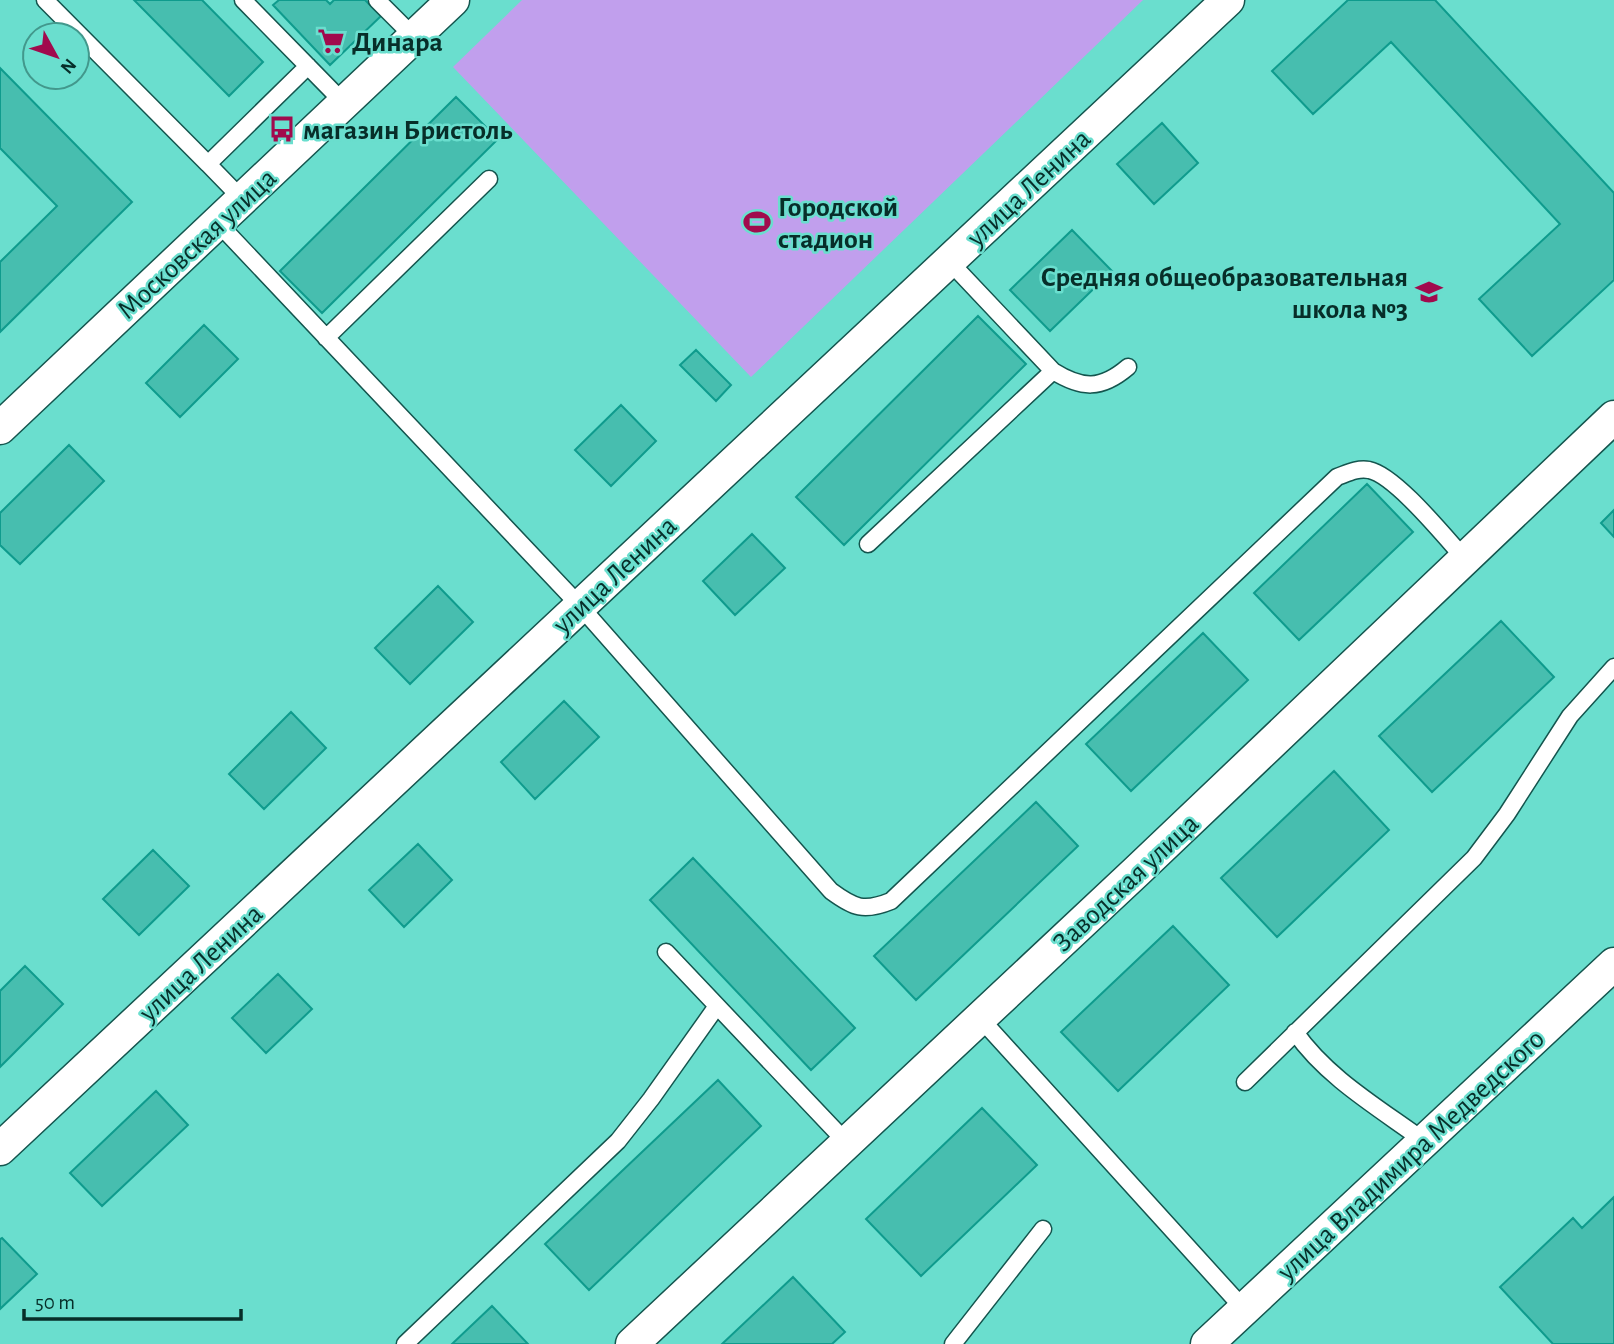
<svg xmlns="http://www.w3.org/2000/svg" width="1614" height="1344" font-family="'Alegreya Sans',sans-serif">
	<style>
		.green { fill: #c19fed }
		.building { fill: #47beaf; stroke: #0f9b8d; stroke-width: 2 }
		.lines { fill: none; stroke-linecap: round; stroke-linejoin: round }
		.service-casing { stroke: #14554e; stroke-width: 19 }
		.minor-casing { stroke: #14554e; stroke-width: 35 }
		.service { stroke: #fff; stroke-width: 16 }
		.minor { stroke: #fff; stroke-width: 32 }
		.labels { text-anchor: middle; stroke-width: 5; stroke-linejoin: round; paint-order: stroke }
		.poi-label { font-size: 28px; font-weight: bold; fill: #072e29; stroke: #6adece; text-anchor: start }
		.street-label { font-size: 28px; fill: #072e29; stroke: #6adece }
	</style>
	<rect width="100%" height="100%" fill="#6adece"/>
	<!-- green -->
	<path class="green" d="M 522,0 L 1143,0 L 751,377 L 453,67 Z"/>
	<!-- building -->
	<path class="building" d="M 134,0 L 202,0 L 263,62 L 229,96 Z
		M 279,0 L 326,0 L 330,4 L 334,0 L 365,0 L 381,16 L 330,65 L 273,5 Z
		M 1348,0 L 1435,0 L 1614,193 L 1614,280 L 1532,356 L 1479,299 L 1560,224 L 1391,42 L 1313,114 L 1272,71 Z
		M 0,68 L 132,202 L 0,332 L 0,262 L 57,206 L 0,148 Z
		M 456,97 L 498,139 L 322,313 L 280,271 Z
		M 1162,123 L 1198,163 L 1154,204 L 1117,164 Z
		M 1072,230 L 1112,271 L 1050,331 L 1010,290 Z
		M 978,316 L 1026,364 L 844,545 L 796,497 Z
		M 204,325 L 238,359 L 180,417 L 146,383 Z
		M 696,350 L 731,385 L 716,401 L 680,365 Z
		M 621,405 L 656,441 L 611,486 L 575,450 Z
		M 69,445 L 104,481 L 20,564 L 0,545 L 0,513 Z
		M 1367,484 L 1413,532 L 1299,640 L 1254,593 Z
		M 1614,510 L 1614,537 L 1601,523 Z
		M 752,534 L 785,568 L 735,615 L 703,581 Z
		M 438,586 L 473,622 L 410,684 L 375,648 Z
		M 1501,621 L 1554,677 L 1432,792 L 1379,736 Z
		M 1203,633 L 1248,680 L 1131,791 L 1086,744 Z
		M 564,701 L 599,737 L 535,799 L 501,762 Z
		M 291,712 L 326,748 L 264,809 L 229,774 Z
		M 1334,771 L 1389,830 L 1277,937 L 1221,878 Z
		M 1036,802 L 1078,846 L 916,1000 L 874,956 Z
		M 418,844 L 452,880 L 404,927 L 369,890 Z
		M 153,850 L 189,886 L 139,935 L 103,899 Z
		M 693,858 L 855,1028 L 811,1070 L 650,900 Z
		M 1173,926 L 1229,985 L 1118,1091 L 1061,1032 Z
		M 25,966 L 63,1004 L 0,1067 L 0,991 Z
		M 278,974 L 312,1009 L 266,1053 L 232,1018 Z
		M 718,1080 L 761,1126 L 589,1290 L 545,1244 Z
		M 156,1091 L 188,1125 L 102,1206 L 70,1173 Z
		M 982,1108 L 1037,1165 L 921,1276 L 866,1219 Z
		M 1614,1197 L 1614,1344 L 1553,1344 L 1500,1287 L 1573,1218 L 1582,1228 Z
		M 2,1238 L 37,1274 L 0,1309 L 0,1239 Z
		M 793,1277 L 845,1332 L 832,1344 L 722,1344 Z
		M 492,1306 L 528,1344 L 452,1344 Z"/>
	<g class="lines">
		<!-- service casing -->
		<g class="service-casing">
			<path id="service" d="M 45,0 L 208,164
				M 243,0 L 344,103
				M 377,0 L 414,37
				M 242,199 L 208,164 L 308,66
				M 217,222 L 580,606 L 831,891 C 854,908 864,912 891,901 L 1337,477 C 1348,473 1357,468 1369,470 C 1395,475 1445,537 1465,559
				M 949,261 L 1053,371 C 1082,389 1101,390 1128,367
				M 326,338 L 489,179
				M 868,544 L 1053,371
				M 666,952 L 847,1143
				M 980,1018 L 1244,1309
				M 1295,1032 C 1327,1078 1379,1108 1424,1141
				M 1245,1082 L 1474,858 L 1507,814 L 1570,716 L 1614,667
				M 405,1344 L 618,1141 L 651,1099 L 717,1006
				M 953,1344 L 1043,1229"/>
		</g>
		<!-- minor casing -->
		<g class="minor-casing">
			<path id="minor" d="M 0,428 L 453,0
				M 0,1149 L 1228,0
				M 632,1344 L 1137,871 L 1614,417
				M 1207,1344 L 1614,964"/>
		</g>
		<!-- service -->
		<use href="#service" class="service"/>
		<!-- minor -->
		<use href="#minor" class="minor"/>
	</g>
	<!-- icons -->
	<defs>
		<g id="supermarket-bare" transform="scale(2.1)"><path d="M-6-5.5h2.5l.6 2H6L4.5 2H-2.5L-4.4-4H-6ZM-1.5 3.2a1.3 1.3 0 1 0 .1 0ZM3 3.2a1.3 1.3 0 1 0 .1 0Z" fill="#a10a4d" stroke="#6adece" stroke-width="2.5" paint-order="stroke"/></g>
		<g id="bus-bare" transform="scale(2.1)"><path d="M-5-6H5V4H4V6H2V4H-2V6H-4V4H-5ZM-3.5-4V0h7V-4ZM-3.5 1.2v1.5H-2V1.2ZM2 1.2v1.5H3.5V1.2Z" fill="#a10a4d" stroke="#6adece" stroke-width="2.5" paint-order="stroke"/></g>
		<g id="stadium-bare" transform="scale(2.1)"><path d="M0-5a6.5 5 0 1 0 0 10a6.5 5 0 1 0 0-10ZM-3.5-1.8h7v3.6h-7Z" fill="#a10a4d" stroke="#6adece" stroke-width="2.5" paint-order="stroke"/></g>
		<g id="school-bare" transform="scale(2.1)"><path d="M0-5L7-2L0 1L-7-2ZM-4 1L0 2.5L4 1V4Q0 6-4 4Z" fill="#a10a4d" stroke="#6adece" stroke-width="2.5" paint-order="stroke"/></g>
	</defs>
	<g fill-rule="evenodd">
		<use href="#supermarket-bare" x="331" y="41"/>
		<use href="#bus-bare" x="282" y="129"/>
		<use href="#stadium-bare" x="757" y="222"/>
		<use href="#school-bare" x="1429" y="292"/>
	</g>
	<g class="labels">
		<!-- poi labels -->
		<g class="poi-label">
			<text x="352" y="51">Динара</text>
			<text x="303" y="139">магазин Бристоль</text>
			<text x="778" y="216">Городской<tspan x="778" dy="32">стадион</tspan></text>
			<text x="1408" y="286" text-anchor="end">Cредняя общеобразовательная<tspan x="1408" dy="32">школа №3</tspan></text>
		</g>
		<!-- street labels -->
		<g class="street-label">
			<text transform="translate(1028 187) rotate(-43)" y="10">улица Ленина</text>
			<text transform="translate(196 243) rotate(-43)" y="10">Московская улица</text>
			<text transform="translate(614 574) rotate(-43)" y="10">улица Ленина</text>
			<text transform="translate(1125 882) rotate(-43)" y="10">Заводская улица</text>
			<text transform="translate(200 962) rotate(-43)" y="10">улица Ленина</text>
			<text transform="translate(1410 1154) rotate(-43)" y="10">улица Владимира Медведского</text>
		</g>
	</g>
	<!-- north arrow -->
	<g transform="translate(56 56) rotate(130)"><circle r="33" fill="#6adece" stroke="#42988c" stroke-width="2"/>
	<path d="M0-5L12 26L0 18L-12 26Z" fill="#a10a4d"/>
	<text y="-10" font-size="19" font-weight="bold" text-anchor="middle" fill="#072e29">N</text>
	</g>
	<!-- scale -->
	<path d="M24 1309v10h217v-10" fill="none" stroke="#072e29" stroke-width="3.5"/>
	<text x="35" y="1309" font-size="21" fill="#072e29" stroke="#6adece" stroke-width="5" paint-order="stroke">50 m</text>
</svg>
